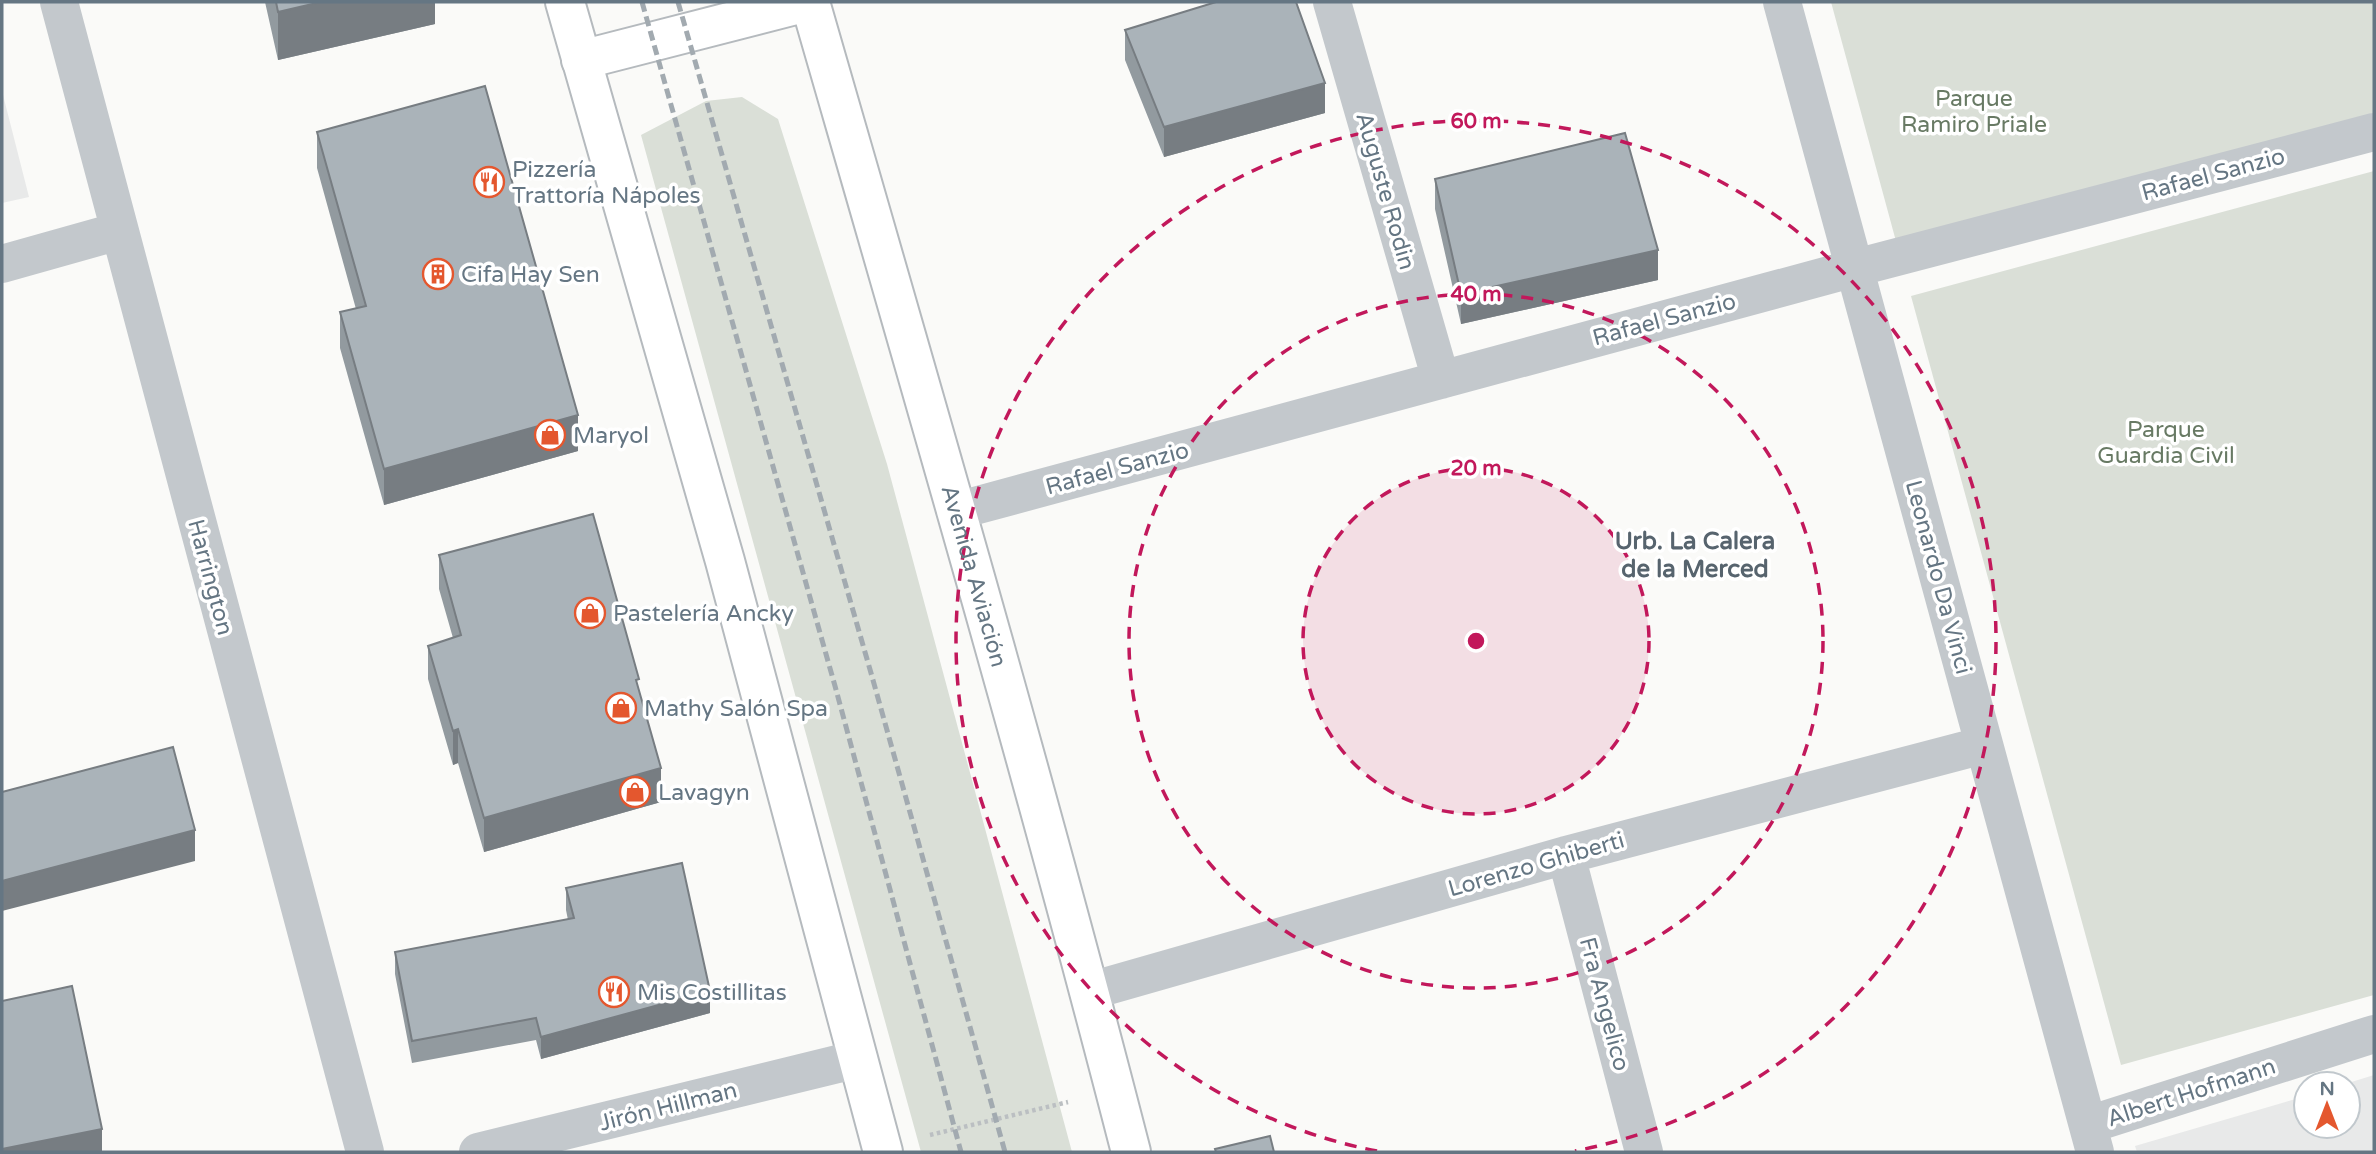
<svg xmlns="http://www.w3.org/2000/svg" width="2376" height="1154" font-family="'Varela Round',sans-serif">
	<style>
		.built { fill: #e8e9e9 }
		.green { fill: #dadfd7 }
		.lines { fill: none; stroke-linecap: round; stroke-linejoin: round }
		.major-casing { stroke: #b5babe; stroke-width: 42 }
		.path { stroke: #bbbfc2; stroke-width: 4.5; stroke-dasharray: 3.5 3.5; stroke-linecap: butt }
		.minor { stroke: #c3c8cc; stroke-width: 38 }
		.major { stroke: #fff; stroke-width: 38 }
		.rail { stroke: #a2aab0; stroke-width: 5; stroke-dasharray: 10 5; stroke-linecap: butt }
		.wall { fill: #929a9f }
		.shaded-wall { fill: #777d82 }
		.building { fill: #aab3b9; stroke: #777d82; stroke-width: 2 }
		.ring { fill: none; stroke: #c2185b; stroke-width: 3.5; stroke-dasharray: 12 9 }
		.labels { text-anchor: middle; stroke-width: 7; stroke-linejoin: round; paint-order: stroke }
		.park-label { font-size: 23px; fill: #687a64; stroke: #fff }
		.poi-label { font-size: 23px; fill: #657683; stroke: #fff; text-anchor: start }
		.street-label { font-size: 23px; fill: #657683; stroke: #fff }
		.neighbourhood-label { font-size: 24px; font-weight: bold; fill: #57646e; stroke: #fff }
		.centre { fill: #c2185b; stroke: #fff; stroke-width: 3.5 }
		.ring-label { font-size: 21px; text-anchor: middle; font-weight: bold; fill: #c2185b; stroke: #fff; stroke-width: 7; stroke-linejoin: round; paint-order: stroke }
	</style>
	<rect width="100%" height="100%" fill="#fafaf8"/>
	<!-- built -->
	<path class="built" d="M 2,91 L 29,197 L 2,203 Z
		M 2374,1075 L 2374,1152 L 2137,1152 L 2135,1146 L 2306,1096 L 2306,1126 L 2348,1126 L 2348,1084 L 2345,1084 Z"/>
	<!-- green -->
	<path class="green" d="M 1831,2 L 2374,2 L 2374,116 L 1897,245 Z
		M 742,97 L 778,119 L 887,464 L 1072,1152 L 921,1152 L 641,135 L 706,101 Z
		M 2374,171 L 2374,995 L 2121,1065 L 1911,296 Z"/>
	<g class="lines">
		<!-- major casing -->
		<g class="major-casing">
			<g id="major">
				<path d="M 565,2 L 725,561 L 883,1152"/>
				<path id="s1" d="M 810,2 C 920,384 1032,767 1131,1152"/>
				<path d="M 581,60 L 807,2"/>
			</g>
		</g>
		<!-- path -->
		<path class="path" d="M 930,1135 L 1068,1102"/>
		<!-- minor -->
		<path class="minor" d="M 59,2 L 365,1152
			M 1332,2 L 1441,380
			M 1782,2 L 2095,1152
			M 2,264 L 119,231
			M 956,511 L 1855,268 L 2374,132
			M 1566,855 L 1644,1152
			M 1090,991 L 1566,855 L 1984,745
			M 2088,1125 L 2374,1034
			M 478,1152 L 858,1059"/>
		<!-- major -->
		<use href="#major" class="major"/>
		<!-- rail -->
		<path class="rail" d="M 642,2 L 835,686 L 961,1152
			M 678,2 L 871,673 L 1005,1152"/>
	</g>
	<!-- wall -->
	<path class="wall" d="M 265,2 L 435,2 L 435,24 L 278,60 Z
		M 1125,30 L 1325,113 L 1164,157 L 1125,60 Z
		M 317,132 L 578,451 L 384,505 L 340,348 L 340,312 L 356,309 L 317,168 Z
		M 1435,179 L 1658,280 L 1461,324 L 1435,209 Z
		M 439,555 L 639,689 L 661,802 L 484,852 L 458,763 L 453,765 L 428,679 L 428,646 L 453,638 L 439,589 Z
		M 566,888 L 710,1013 L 541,1059 L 536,1040 L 412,1063 L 395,974 L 395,952 L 568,920 L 566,910 Z"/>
	<!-- shaded-wall -->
	<path class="shaded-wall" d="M 321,2 L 435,2 L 435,24 L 278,60 L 278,12 Z
		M 1325,83 L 1325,113 L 1164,157 L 1164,127 Z
		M 1658,250 L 1658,280 L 1461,324 L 1461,294 Z
		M 578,415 L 578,451 L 384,505 L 384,469 Z
		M 458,729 L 458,763 L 453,765 L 453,731 Z
		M 661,768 L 661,802 L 484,852 L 484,818 Z
		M 195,830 L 195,861 L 2,911 L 2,881 Z
		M 710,991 L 710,1013 L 541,1059 L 541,1037 Z
		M 102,1129 L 102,1152 L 2,1152 L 2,1149 Z"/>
	<!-- building -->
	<path class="building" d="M 276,2 L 321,2 L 278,12 Z
		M 1216,2 L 1296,2 L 1325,83 L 1164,127 L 1125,30 Z
		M 485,86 L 578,415 L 384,469 L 340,312 L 366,306 L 317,132 Z
		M 1625,133 L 1658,250 L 1461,294 L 1435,179 Z
		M 593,514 L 639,679 L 636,680 L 661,768 L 484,818 L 458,729 L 453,731 L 428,646 L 461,635 L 439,555 Z
		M 173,747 L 195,830 L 2,881 L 2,792 Z
		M 682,863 L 710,991 L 541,1037 L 536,1018 L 412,1041 L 395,952 L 574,918 L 566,888 Z
		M 72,986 L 102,1129 L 2,1149 L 2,1001 Z
		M 1270,1136 L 1274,1152 L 1216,1152 L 1215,1149 Z"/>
	<!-- distance rings -->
	<circle cx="1476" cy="641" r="173" fill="#c2185b" fill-opacity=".12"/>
	<g class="ring">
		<circle cx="1476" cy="641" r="173"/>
		<circle cx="1476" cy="641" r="347"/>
		<path d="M1377 1151A520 520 0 1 1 1575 1151"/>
	</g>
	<!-- icons -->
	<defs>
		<g id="restaurant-ring" transform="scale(1.575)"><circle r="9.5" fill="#fff" stroke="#e4572e" stroke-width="1.5"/><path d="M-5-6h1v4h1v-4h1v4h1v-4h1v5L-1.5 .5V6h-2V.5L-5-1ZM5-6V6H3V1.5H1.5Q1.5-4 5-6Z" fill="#e4572e"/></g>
		<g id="building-ring" transform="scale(1.575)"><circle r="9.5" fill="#fff" stroke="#e4572e" stroke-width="1.5"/><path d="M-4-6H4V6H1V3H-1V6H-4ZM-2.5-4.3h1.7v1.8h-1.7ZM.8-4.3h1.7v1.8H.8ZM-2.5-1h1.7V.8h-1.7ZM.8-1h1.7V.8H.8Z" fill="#e4572e"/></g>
		<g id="shop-ring" transform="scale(1.575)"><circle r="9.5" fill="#fff" stroke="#e4572e" stroke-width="1.5"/><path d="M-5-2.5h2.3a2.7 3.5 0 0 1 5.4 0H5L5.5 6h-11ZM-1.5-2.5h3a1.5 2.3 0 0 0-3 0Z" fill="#e4572e"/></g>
	</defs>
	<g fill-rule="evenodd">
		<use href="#restaurant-ring" x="489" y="182"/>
		<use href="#building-ring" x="438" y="274"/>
		<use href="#shop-ring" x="550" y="435"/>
		<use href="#shop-ring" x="590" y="613"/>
		<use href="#shop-ring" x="621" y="708"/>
		<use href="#shop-ring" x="635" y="792"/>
		<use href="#restaurant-ring" x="614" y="992"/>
	</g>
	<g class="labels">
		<!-- park labels -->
		<g class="park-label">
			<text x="1974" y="106">Parque<tspan x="1974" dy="26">Ramiro Priale</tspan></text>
			<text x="2166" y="437">Parque<tspan x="2166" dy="26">Guardia Civil</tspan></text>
		</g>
		<!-- poi labels -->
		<g class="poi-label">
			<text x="512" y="177">Pizzería<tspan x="512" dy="26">Trattoría Nápoles</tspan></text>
			<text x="461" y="282">Cifa Hay Sen</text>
			<text x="573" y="443">Maryol</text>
			<text x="613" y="621">Pastelería Ancky</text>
			<text x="644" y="716">Mathy Salón Spa</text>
			<text x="658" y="800">Lavagyn</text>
			<text x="637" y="1000">Mis Costillitas</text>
		</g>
		<!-- street labels -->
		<g class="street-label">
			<text transform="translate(2213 174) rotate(-15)" y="8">Rafael Sanzio</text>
			<text transform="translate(1386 191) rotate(74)" y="8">Auguste Rodin</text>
			<text transform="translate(1664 319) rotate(-15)" y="8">Rafael Sanzio</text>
			<text transform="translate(1117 468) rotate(-15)" y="8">Rafael Sanzio</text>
			<text dy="8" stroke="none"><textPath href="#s1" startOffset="597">Avenida Aviación</textPath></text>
			<text transform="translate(211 577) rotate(75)" y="8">Harrington</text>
			<text transform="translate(1939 577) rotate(75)" y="8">Leonardo Da Vinci</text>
			<text transform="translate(1536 864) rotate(-16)" y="8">Lorenzo Ghiberti</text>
			<text transform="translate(1605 1004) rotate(75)" y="8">Fra Angelico</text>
			<text transform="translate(2191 1092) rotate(-18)" y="8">Albert Hofmann</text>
			<text transform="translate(668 1106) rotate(-14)" y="8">Jirón Hillman</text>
		</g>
		<!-- neighbourhood labels -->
		<g class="neighbourhood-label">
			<text x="1695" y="549">Urb. La Calera<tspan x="1695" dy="28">de la Merced</tspan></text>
		</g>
	</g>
	<circle cx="1476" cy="641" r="10" class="centre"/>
	<g class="ring-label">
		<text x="1476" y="128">60 m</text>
		<text x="1476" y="301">40 m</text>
		<text x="1476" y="475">20 m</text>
	</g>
	<!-- border -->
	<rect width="2376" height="1154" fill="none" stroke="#657683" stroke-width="7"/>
	<!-- north arrow -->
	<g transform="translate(2327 1105)"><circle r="33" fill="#ffffff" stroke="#c1c8cd" stroke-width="2"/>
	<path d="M0-5L12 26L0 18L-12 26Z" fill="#e4572e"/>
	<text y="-10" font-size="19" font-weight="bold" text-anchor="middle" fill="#657683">N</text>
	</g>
</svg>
